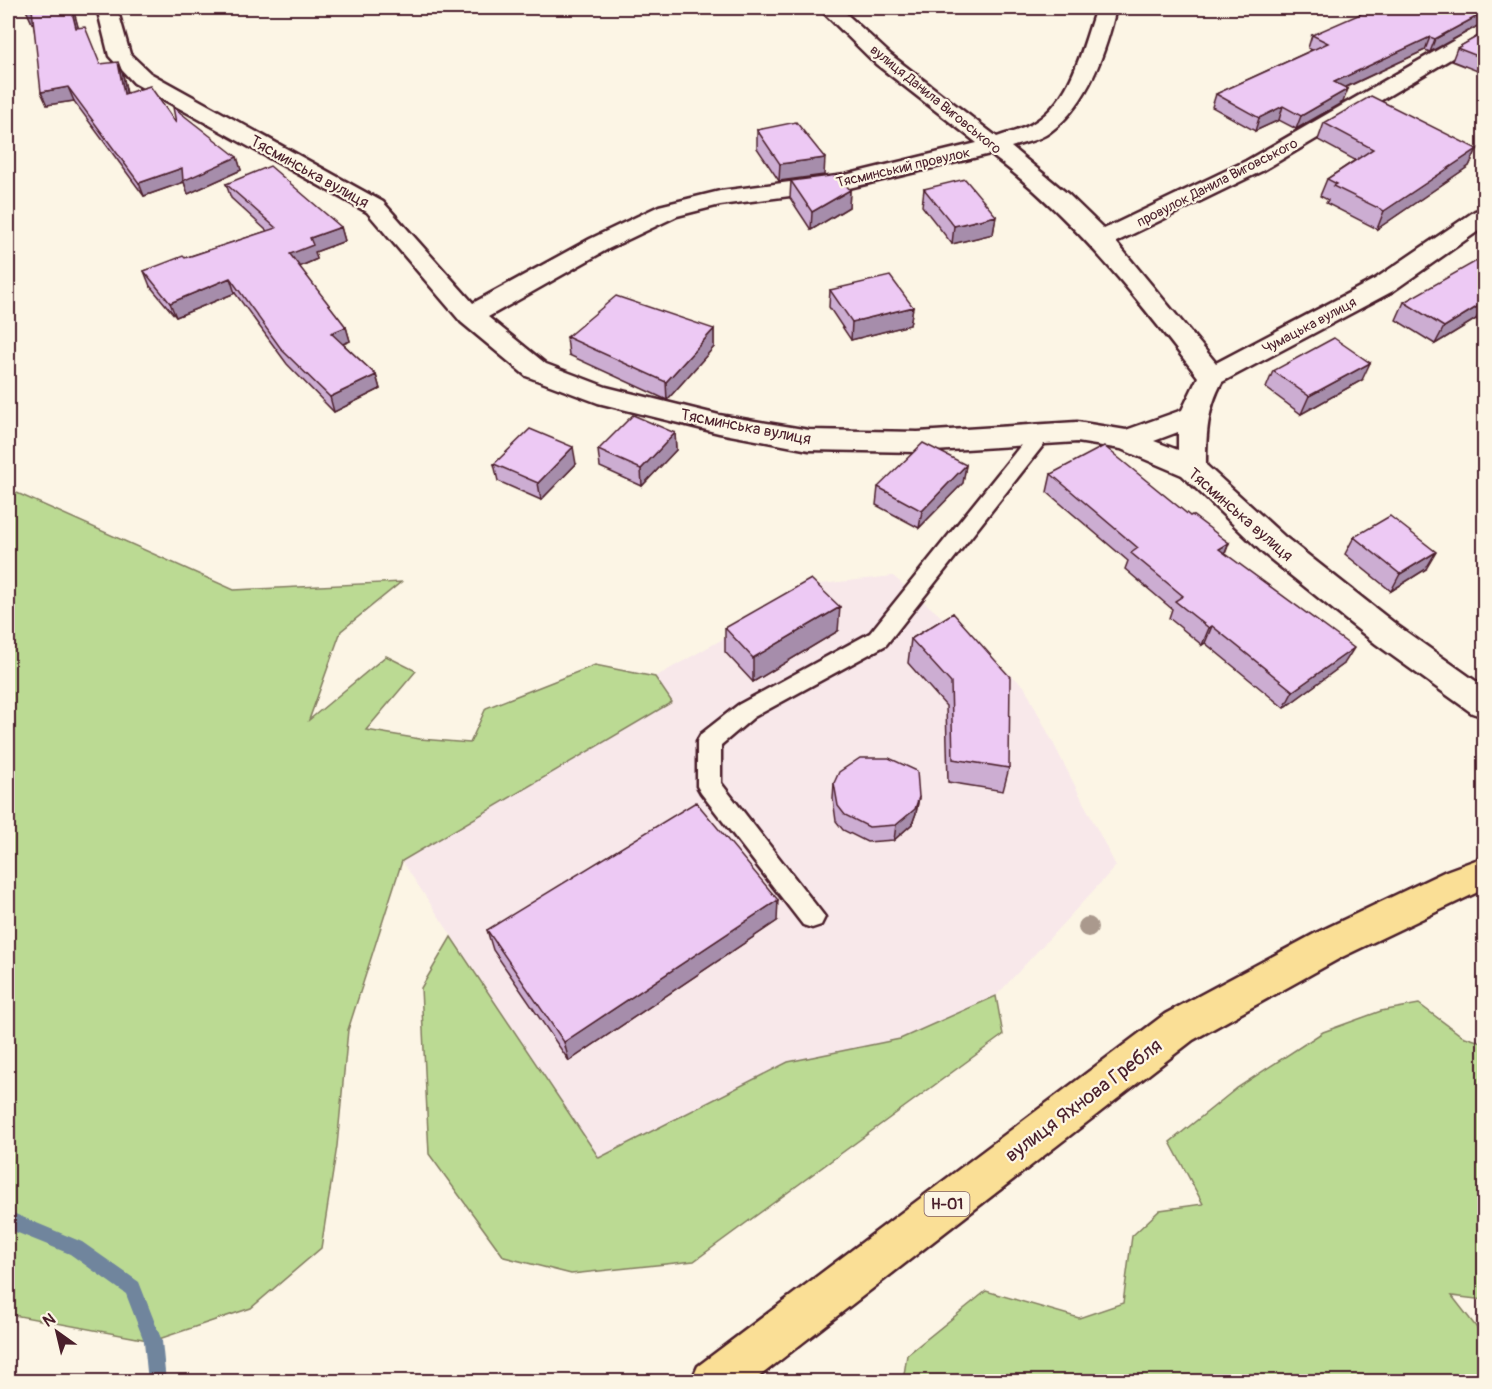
<svg xmlns="http://www.w3.org/2000/svg" width="1492" height="1389" font-family="Pangolin,sans-serif">
	<style>
		.built { fill: #f8e8ea }
		.green { fill: #bbda93; stroke: #827c5f; stroke-width: 1.5 }
		.lines { fill: none; stroke-linecap: round; stroke-linejoin: round }
		.stream { fill: #6f859d; fill-rule: evenodd }
		.service-casing { stroke: #4a1f2b; stroke-width: 5 }
		.minor-casing { stroke: #4a1f2b; stroke-width: 5 }
		.primary-casing { stroke: #4a1f2b; stroke-width: 5 }
		.service { fill: #fcf5e5; fill-rule: evenodd }
		.minor { fill: #fcf5e5; fill-rule: evenodd }
		.primary { fill: #fadf96; fill-rule: evenodd }
		.tree { fill: #aa998d }
		.wall { fill: #ccadd2; stroke: #4a1f2b; stroke-width: 1.5 }
		.shaded-wall { fill: #a68dab; stroke: #4a1f2b; stroke-width: 1.5 }
		.building { fill: #edc9f4; stroke: #4a1f2b; stroke-width: 1.5 }
		.labels { text-anchor: middle; stroke-width: 4.5; stroke-linejoin: round; paint-order: stroke }
		.far-street-label { font-size: 14px; fill: #4a1f2b; stroke: #fcf5e5 }
		.shield { fill: #fcf5e5; stroke: #7f5f63; stroke-width: 1.5 }
		.shield-label { font-size: 15px; font-weight: bold; fill: #4a1f2b }
		.street-label { font-size: 16px; fill: #4a1f2b; stroke: #fcf5e5 }
		.near-street-label { font-size: 20px; fill: #4a1f2b; stroke: #fcf5e5 }
	</style>
	<rect width="100%" height="100%" fill="#fcf5e5"/>
	<filter id="ink" filterUnits="userSpaceOnUse"><feTurbulence type="fractalNoise" baseFrequency=".0167" numOctaves="2"/><feDisplacementMap in="SourceGraphic" scale="12" xChannelSelector="R" yChannelSelector="G"/><feConvolveMatrix kernelMatrix="1 2 1 2 8 2 1 2 1" color-interpolation-filters="sRGB"/></filter>
	<g filter="url(#ink)">
		<!-- built -->
		<path class="built" d="M 893,576 L 1024,686 L 1116,866 L 996,996 L 900,1039 L 788,1062 L 599,1158 L 402,861 L 672,702 L 655,677 L 821,584 Z"/>
		<!-- green -->
		<path class="green" d="M 8,492 L 17,493 L 234,590 L 401,582 L 341,631 L 309,720 L 386,656 L 416,671 L 366,730 L 420,739 L 470,743 L 486,708 L 595,665 L 655,677 L 672,702 L 402,861 L 348,1030 L 337,1146 L 321,1248 L 251,1308 L 153,1341 L 8,1314 Z
			M 451,937 L 599,1158 L 788,1062 L 900,1039 L 996,996 L 1003,1035 L 694,1261 L 571,1274 L 504,1257 L 429,1154 L 421,988 Z
			M 1419,1004 L 1462,1036 L 1484,1043 L 1484,1300 L 1452,1296 L 1484,1337 L 1484,1381 L 903,1381 L 907,1355 L 986,1291 L 1079,1318 L 1123,1303 L 1132,1236 L 1160,1210 L 1203,1204 L 1170,1142 L 1237,1088 L 1323,1032 L 1381,1011 Z"/>
		<g class="lines">
			<!-- stream -->
			<path class="stream" d="M 8,1211 L 82,1242 L 139,1282 L 162,1341 L 166,1382 L 148,1382 L 144,1341 L 126,1294 L 70,1254 L 8,1229 Z"/>
			<!-- service casing -->
			<g class="service-casing">
				<path id="service" d="M 1041,427 L 1048,429 L 1051,434 L 1048,439 L 886,645 L 754,717 L 721,745 L 721,783 L 825,917 L 821,925 L 812,928 L 803,925 L 701,793 L 697,786 L 697,741 L 701,734 L 738,705 L 870,633 L 1034,429 Z"/>
			</g>
			<!-- minor casing -->
			<g class="minor-casing">
				<path id="minor" d="M 97,8 L 117,8 L 130,54 L 150,73 L 383,202 L 473,303 L 590,239 L 659,206 L 720,191 L 845,175 L 977,143 L 876,64 L 819,8 L 840,8 L 891,55 L 997,137 C 1008,133 1022,130 1032,124 C 1072,101 1082,48 1096,8 L 1116,8 C 1106,52 1088,104 1050,132 C 1040,140 1023,143 1011,147 L 1069,195 L 1104,229 L 1246,161 L 1477,27 L 1484,25 L 1484,39 L 1262,171 L 1116,242 L 1216,363 L 1375,279 L 1475,211 L 1484,209 L 1484,227 L 1393,291 L 1222,382 C 1207,409 1206,435 1206,465 L 1285,537 L 1398,626 L 1484,687 L 1484,717 L 1472,713 L 1376,644 L 1263,553 L 1182,475 L 1121,449 L 1077,442 L 918,452 L 809,450 L 719,433 L 598,403 L 526,376 L 461,322 L 367,212 L 134,83 L 109,56 ZM 990,154 C 1074,218 1134,294 1198,377 L 1182,410 L 1126,430 L 1077,422 L 918,432 L 809,430 L 719,415 L 606,387 L 546,364 L 488,317 L 608,249 L 677,216 L 720,205 L 845,189 ZM 1178,432 L 1178,450 L 1154,441 Z"/>
			</g>
			<!-- primary casing -->
			<g class="primary-casing">
				<path id="primary" d="M 1484,857 L 1484,889 L 1342,957 L 1193,1040 L 752,1382 L 691,1382 L 698,1366 L 1165,1014 L 1316,933 L 1446,871 Z"/>
			</g>
			<!-- service -->
			<use href="#service" class="service"/>
			<!-- minor -->
			<use href="#minor" class="minor"/>
			<!-- primary -->
			<use href="#primary" class="primary"/>
		</g>
		<!-- trees -->
		<circle class="tree" cx="1088" cy="927" r="10"/>
		<!-- wall -->
		<path class="wall" d="M 26,8 L 73,8 L 78,28 L 100,64 L 123,75 L 127,93 L 176,123 L 237,157 L 241,170 L 188,194 L 184,182 L 144,196 L 74,101 L 47,105 L 33,22 L 32,23 Z
			M 1485,8 L 1485,24 L 1483,23 L 1430,52 L 1425,50 L 1345,88 L 1343,102 L 1296,129 L 1279,120 L 1255,131 L 1212,107 L 1216,94 L 1312,50 L 1308,48 L 1312,35 Z
			M 1485,32 L 1485,74 L 1452,61 L 1457,48 Z
			M 1324,123 L 1477,149 L 1469,166 L 1377,229 L 1326,203 L 1328,200 L 1320,196 L 1327,179 L 1355,160 L 1318,140 Z
			M 757,130 L 824,175 L 779,181 L 757,148 Z
			M 791,181 L 850,190 L 849,207 L 811,230 L 790,198 Z
			M 226,184 L 341,227 L 345,241 L 315,252 L 317,259 L 299,267 L 346,327 L 350,341 L 343,344 L 376,375 L 380,389 L 334,412 L 287,364 L 235,293 L 176,317 L 150,286 L 144,271 L 267,231 L 231,198 Z
			M 924,189 L 996,216 L 993,234 L 952,244 L 922,206 Z
			M 1485,261 L 1485,319 L 1480,322 L 1476,319 L 1435,344 L 1396,320 L 1404,302 Z
			M 830,290 L 913,307 L 910,325 L 851,340 L 829,307 Z
			M 714,329 L 714,347 L 667,400 L 569,355 L 567,337 Z
			M 1273,371 L 1362,380 L 1301,414 L 1266,388 Z
			M 675,433 L 676,450 L 642,486 L 600,467 L 598,450 Z
			M 494,464 L 576,464 L 541,500 L 498,481 Z
			M 966,465 L 963,483 L 919,528 L 876,505 L 878,487 Z
			M 1051,474 L 1190,516 L 1229,543 L 1225,554 L 1344,664 L 1284,708 L 1205,643 L 1202,645 L 1169,618 L 1172,609 L 1125,569 L 1128,561 L 1047,492 Z
			M 1354,537 L 1426,569 L 1391,591 L 1345,554 Z
			M 953,613 L 1009,768 L 1003,791 L 948,782 L 946,706 L 908,663 L 911,639 Z
			M 725,628 L 838,631 L 753,682 L 725,652 Z
			M 834,783 L 919,797 L 916,813 L 912,824 L 894,840 L 867,842 L 843,830 L 836,821 L 833,799 Z
			M 777,921 L 569,1061 L 493,950 L 487,930 Z"/>
		<!-- shaded-wall -->
		<path class="shaded-wall" d="M 71,8 L 73,8 L 82,41 L 76,28 Z
			M 32,9 L 37,22 L 32,23 L 26,10 Z
			M 1485,12 L 1485,20 L 1483,23 L 1430,52 L 1435,39 Z
			M 1430,37 L 1425,50 L 1329,95 L 1334,82 Z
			M 118,62 L 123,75 L 129,107 L 124,94 Z
			M 68,87 L 74,101 L 47,105 L 41,92 Z
			M 1348,89 L 1343,102 L 1296,129 L 1301,116 Z
			M 1283,106 L 1279,120 L 1255,131 L 1259,118 Z
			M 1477,149 L 1469,166 L 1377,229 L 1384,211 Z
			M 237,157 L 241,170 L 188,194 L 184,182 L 144,196 L 139,183 L 182,168 Z
			M 825,158 L 824,175 L 779,181 L 780,164 Z
			M 850,190 L 849,207 L 811,230 L 812,212 Z
			M 996,216 L 993,234 L 952,244 L 954,226 Z
			M 341,227 L 345,241 L 315,252 L 317,259 L 294,269 L 290,254 L 310,238 Z
			M 230,278 L 235,293 L 176,317 L 170,303 Z
			M 1485,302 L 1476,319 L 1435,344 L 1444,327 Z
			M 913,307 L 910,325 L 851,340 L 852,322 Z
			M 1485,312 L 1485,319 L 1480,322 Z
			M 346,327 L 350,341 L 335,347 L 331,333 Z
			M 714,329 L 714,347 L 667,400 L 666,382 Z
			M 1370,363 L 1362,380 L 1301,414 L 1309,396 Z
			M 376,375 L 380,389 L 334,412 L 330,397 Z
			M 675,433 L 676,450 L 642,486 L 641,469 Z
			M 573,447 L 576,464 L 541,500 L 538,483 Z
			M 966,465 L 963,483 L 919,528 L 922,511 Z
			M 1229,543 L 1222,560 L 1219,549 Z
			M 1436,552 L 1426,569 L 1391,591 L 1400,574 Z
			M 840,607 L 838,631 L 753,682 L 753,658 Z
			M 1212,626 L 1205,643 L 1202,645 L 1209,628 Z
			M 1354,648 L 1344,664 L 1284,708 L 1293,691 Z
			M 919,797 L 916,813 L 912,824 L 894,840 L 896,825 Z
			M 778,900 L 777,921 L 569,1061 L 564,1042 Z"/>
		<!-- building -->
		<path class="building" d="M 26,8 L 71,8 L 76,28 L 85,27 L 100,64 L 118,62 L 124,94 L 150,86 L 176,123 L 173,107 L 237,157 L 183,181 L 182,168 L 139,183 L 68,87 L 41,92 L 32,9 L 26,10 Z
			M 1374,8 L 1485,8 L 1485,12 L 1435,39 L 1430,37 L 1334,82 L 1348,89 L 1301,116 L 1283,106 L 1259,118 L 1216,94 L 1328,43 L 1312,35 Z
			M 1485,32 L 1485,59 L 1457,48 Z
			M 1371,96 L 1477,149 L 1384,211 L 1333,186 L 1337,184 L 1327,179 L 1373,149 L 1324,123 Z
			M 796,122 L 825,158 L 780,164 L 757,130 Z
			M 270,166 L 341,227 L 310,238 L 313,245 L 290,254 L 346,327 L 331,333 L 376,375 L 330,397 L 282,350 L 230,278 L 170,303 L 144,271 L 183,256 L 185,258 L 276,228 L 226,184 Z
			M 838,175 L 850,190 L 812,212 L 791,181 Z
			M 965,179 L 996,216 L 954,226 L 924,189 Z
			M 1480,259 L 1485,261 L 1485,302 L 1444,327 L 1404,302 Z
			M 890,276 L 913,307 L 852,322 L 830,290 Z
			M 616,296 L 714,329 L 666,382 L 567,337 Z
			M 1334,338 L 1370,363 L 1309,396 L 1273,371 Z
			M 633,415 L 675,433 L 641,469 L 598,450 Z
			M 530,429 L 573,447 L 538,483 L 494,464 Z
			M 923,443 L 966,465 L 922,511 L 878,487 Z
			M 1104,446 L 1190,516 L 1192,515 L 1229,543 L 1219,549 L 1354,648 L 1293,691 L 1212,626 L 1209,628 L 1175,601 L 1183,596 L 1131,553 L 1138,548 L 1051,474 Z
			M 1390,516 L 1436,552 L 1400,574 L 1354,537 Z
			M 811,579 L 840,607 L 753,658 L 725,628 Z
			M 953,613 L 1010,677 L 1009,768 L 953,759 L 951,683 L 911,639 Z
			M 860,758 L 889,758 L 917,771 L 919,797 L 915,809 L 896,825 L 869,827 L 845,815 L 838,806 L 834,783 L 839,772 Z
			M 696,802 L 778,900 L 564,1042 L 487,930 Z"/>
	</g>
	<g class="labels">
		<!-- far-street labels -->
		<g class="far-street-label">
			<text transform="translate(936 99) rotate(39)" y="5">вулиця Данила Виговського</text>
			<text transform="translate(903 167) rotate(-13)" y="5">Тясминський провулок</text>
			<text transform="translate(1217 182) rotate(-27)" y="5">провулок Данила Виговського</text>
			<text transform="translate(1309 325) rotate(-28)" y="5">Чумацька вулиця</text>
		</g>
		<!-- shield labels -->
		<rect class="shield" x="924.5" y="1192" width="45" height="24" rx="4.5"/>
		<g class="shield-label">
			<text x="947" y="1209">Н-01</text>
		</g>
		<!-- street labels -->
		<g class="street-label">
			<text transform="translate(310 171) rotate(29)" y="6">Тясминська вулиця</text>
			<text transform="translate(746 426) rotate(11)" y="6">Тясминська вулиця</text>
			<text transform="translate(1241 514) rotate(41)" y="6">Тясминська вулиця</text>
		</g>
		<!-- near-street labels -->
		<g class="near-street-label">
			<text transform="translate(1083 1100) rotate(-37)" y="7">вулиця Яхнова Гребля</text>
		</g>
	</g>
	<!-- margin -->
	<rect width="1492" height="1389" fill="none" stroke="#fcf5e5" stroke-width="30"/>
	<rect x="15" y="15" width="1462" height="1359" fill="none" stroke="#4a1f2b" stroke-width="2" filter="url(#ink)"/>
	<!-- north arrow -->
	<g transform="translate(57 1332) rotate(326)" stroke="#fcf5e5" stroke-width="4.5" paint-order="stroke">
	<path d="M0-4.5L10 22L0 15L-10 22Z" fill="#4a1f2b"/>
	<text y="-9" font-size="16" font-weight="bold" text-anchor="middle" fill="#4a1f2b">N</text>
	</g>
</svg>
